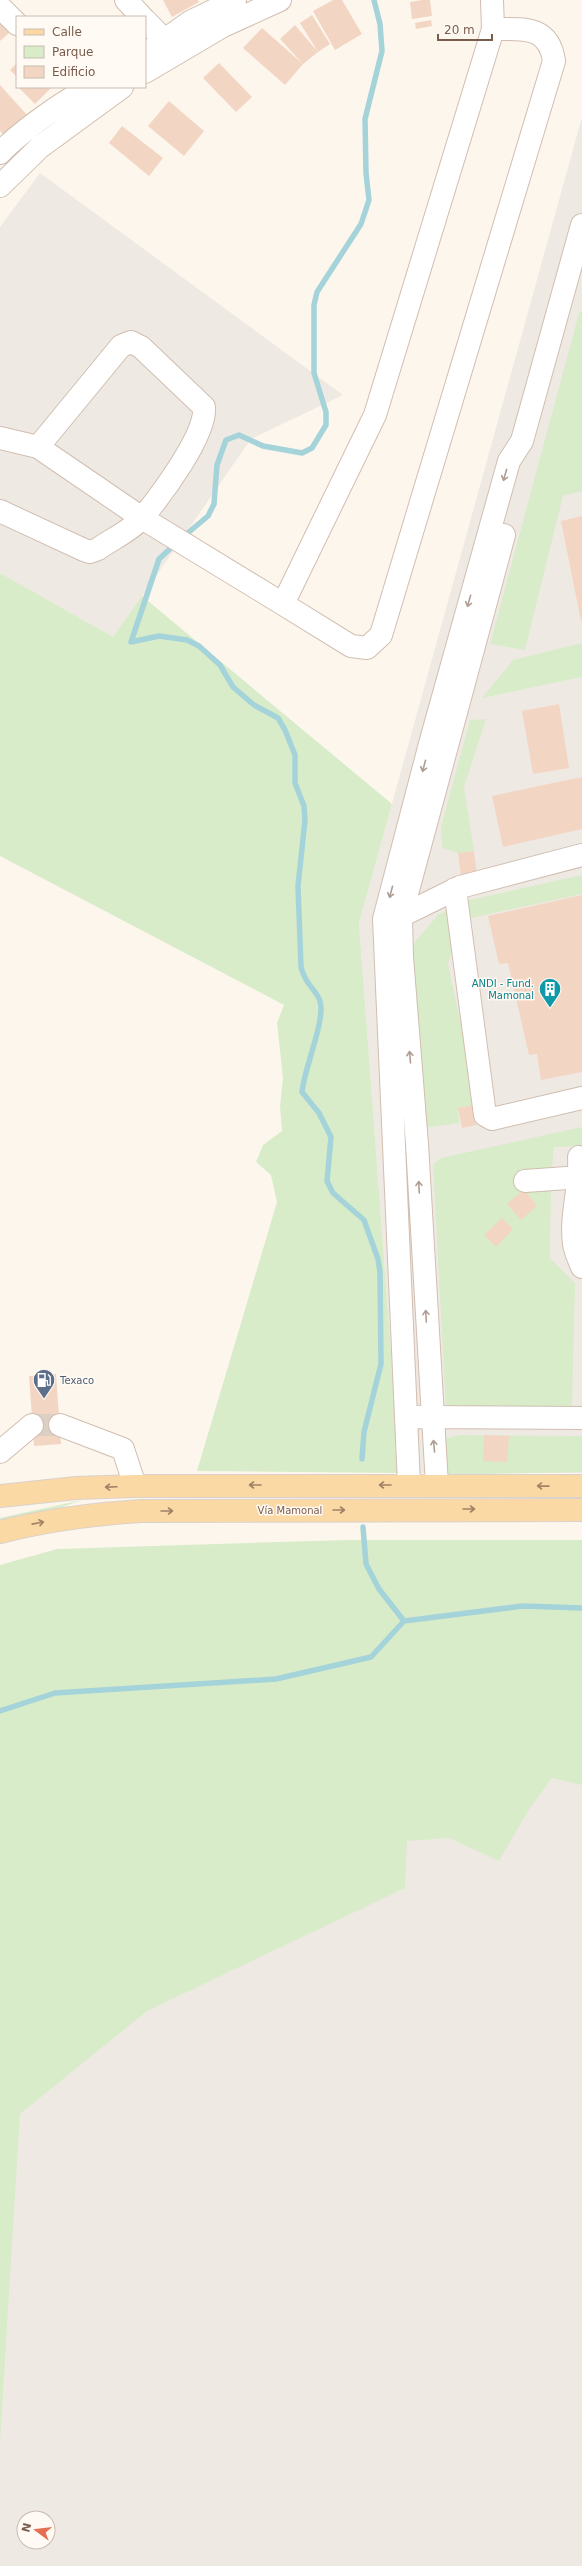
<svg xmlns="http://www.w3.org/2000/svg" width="582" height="2566" font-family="'DejaVu Sans',sans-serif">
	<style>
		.industrial { fill: #efe9e4; fill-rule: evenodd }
		.green { fill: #d8ecc9 }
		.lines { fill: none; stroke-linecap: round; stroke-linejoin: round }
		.stream { stroke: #a5d3da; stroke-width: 5.5 }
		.building { fill: #f3d5c3 }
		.minor-tunnel { stroke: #dcd0c4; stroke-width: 22; stroke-dasharray: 22 11; stroke-linecap: butt }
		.minor-casing { stroke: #d1beb0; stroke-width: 24 }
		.major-casing { stroke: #dad1cd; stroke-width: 24 }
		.minor { stroke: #fff; stroke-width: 22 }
		.major { stroke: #fbd9a5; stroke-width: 22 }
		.oneway { stroke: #af9d94 }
		.oneway2 { stroke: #a18267 }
		.labels { text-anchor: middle; stroke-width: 3; stroke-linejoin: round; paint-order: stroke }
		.culture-label { font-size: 10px; fill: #0d838f; stroke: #fffaf3; text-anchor: end }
		.service-label { font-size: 10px; fill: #4e5e75; stroke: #fffaf3; text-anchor: start }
		.street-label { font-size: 10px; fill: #7a5c4d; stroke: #fffaf3 }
	</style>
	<rect width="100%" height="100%" fill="#fdf6ec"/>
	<!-- industrial -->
	<path class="industrial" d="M 582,117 L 582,1473 L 400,1473 L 359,923 Z
		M 40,173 L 343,395 L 251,439 L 113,638 L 0,573 L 0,227 Z
		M 582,1546 L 582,2566 L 0,2566 L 0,1622 ZM 24,2518 L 48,2518 L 48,2542 L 24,2542 Z"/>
	<!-- green -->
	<path class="green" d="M 582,311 L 582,491 L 563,496 L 525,650 L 490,644 L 579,313 Z
		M 0,573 L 113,637 L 142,596 L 392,804 L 359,923 L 400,1473 L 197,1471 L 277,1202 L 271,1175 L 256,1162 L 263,1145 L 282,1131 L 280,1106 L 283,1078 L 277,1023 L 284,1005 L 0,856 Z
		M 582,643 L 582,677 L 482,698 L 513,660 Z
		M 486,719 L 464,787 L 474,851 L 458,853 L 442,848 L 441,827 L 470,720 Z
		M 582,875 L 582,894 L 462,920 L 448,964 L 478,1104 L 458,1108 L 459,1123 L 424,1128 L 402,957 L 438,915 L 465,901 Z
		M 582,1127 L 582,1146 L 554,1147 L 551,1180 L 550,1258 L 575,1283 L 572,1410 L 446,1410 L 433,1165 L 441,1158 Z
		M 460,1435 L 582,1436 L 582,1472 L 444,1475 L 444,1439 Z
		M 82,1500 L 0,1529 L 0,1518 Z
		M 346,1540 L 582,1540 L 582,1785 L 552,1778 L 528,1811 L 499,1861 L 449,1838 L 407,1841 L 405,1888 L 147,2011 L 20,2114 L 0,2442 L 0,1565 L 57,1549 Z"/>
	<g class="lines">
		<!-- stream -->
		<path class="stream" d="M 183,537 L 208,516 L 214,504 L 217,465 L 226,440 L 239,435 L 263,446 L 302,453 L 312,448 L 326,425 L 326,412 L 314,373 L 314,305 L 317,292 L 361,224 L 369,200 L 366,173 L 365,119 L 382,51 L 380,24 L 374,0
			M 175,544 L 159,559 L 131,642 L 159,636 L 187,640 L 199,646 L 220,665 L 233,687 L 254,705 L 278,718 L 285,730 L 295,755 L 295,783 L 304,806 L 305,820 L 298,886 L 301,967 C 305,985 316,989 320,1001 C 326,1019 304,1069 302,1092 L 319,1113 L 331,1137 L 327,1181 L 333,1193 L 364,1220 L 378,1259 L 380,1272 L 381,1364 L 364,1432 L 362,1459
			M 363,1527 L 366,1564 L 379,1589 L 404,1621
			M 0,1711 L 55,1693 L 276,1679 L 371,1657 L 404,1621 L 523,1606 L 582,1608"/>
	</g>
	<!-- building -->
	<path class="building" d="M 163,0 L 198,0 L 199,2 L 172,17 Z
		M 333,0 L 342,0 L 362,34 L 335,50 L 313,11 Z
		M 422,0 L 430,0 L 432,16 L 412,19 L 410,2 Z
		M 312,15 L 330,44 L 318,52 L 300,23 Z
		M 431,20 L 432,26 L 416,29 L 415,23 Z
		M 0,23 L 9,33 L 0,41 Z
		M 295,25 L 318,52 L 303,64 L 280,39 Z
		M 262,28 L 303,64 L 285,85 L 243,48 Z
		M 17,63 L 17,77 L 10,70 Z
		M 219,63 L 252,97 L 236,112 L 203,78 Z
		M 0,85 L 28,116 L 5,137 L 0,131 Z
		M 18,87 L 52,87 L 35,104 Z
		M 169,101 L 204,131 L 184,156 L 148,126 Z
		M 122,126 L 163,158 L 149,176 L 109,143 Z
		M 582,516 L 582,621 L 581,621 L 561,521 Z
		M 559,704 L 569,768 L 533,774 L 522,711 Z
		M 582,777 L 582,829 L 503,847 L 492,796 Z
		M 474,851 L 477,875 L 461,877 L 458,853 Z
		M 582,895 L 582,1072 L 541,1080 L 537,1054 L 529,1055 L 508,963 L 499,964 L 488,916 Z
		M 473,1105 L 476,1125 L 462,1128 L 458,1108 Z
		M 524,1189 L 537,1206 L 521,1220 L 507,1204 Z
		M 502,1218 L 513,1229 L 496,1247 L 484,1235 Z
		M 56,1374 L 61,1444 L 34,1446 L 29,1376 Z
		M 484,1435 L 509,1436 L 507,1462 L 483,1461 Z"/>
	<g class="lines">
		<!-- minor-tunnel -->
		<path class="minor-tunnel" d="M 32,1425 L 60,1425"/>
		<!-- minor casing -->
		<g class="minor-casing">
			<path id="minor" d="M 126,0 L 142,17
				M 492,0 L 493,29
				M 0,7 L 17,24
				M 145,20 L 173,49
				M 145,54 L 190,22 L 235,0
				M 145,72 L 223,26 L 280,0
				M 0,153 C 20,132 66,99 92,87
				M 0,186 L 40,147 L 122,87
				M 0,438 L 38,447 L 142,518 L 283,604 L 351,646 L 367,648 L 381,635 L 554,61 C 549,25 523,29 493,29 L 375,415 L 283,604
				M 0,511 L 84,550 L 90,552 L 98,549 C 112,539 132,530 143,517 C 161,495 207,434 204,407 L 141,347 L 131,342 L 121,346 L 38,447
				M 455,889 L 485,1115 L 492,1119 L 582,1098
				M 391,918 L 401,916 L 460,887 L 582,855
				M 579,1157 C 581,1186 570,1214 574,1244 C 575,1251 579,1260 582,1267
				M 525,1181 L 581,1177
				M 417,1417 L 582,1418
				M 60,1425 L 123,1449 L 135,1486
				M 0,1452 L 32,1425
				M 409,1485 L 384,919 L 431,740 L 509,461 L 522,441 L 582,225
				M 437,1485 L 417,1144 L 402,957 L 401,916 L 504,535"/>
		</g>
		<!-- major casing -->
		<g class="major-casing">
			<path id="major" d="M 0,1496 L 76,1488 L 135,1486 L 582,1486
				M 0,1532 C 47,1520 93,1514 141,1511 L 582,1510"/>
		</g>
		<!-- minor -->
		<use href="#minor" class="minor"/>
		<!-- major -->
		<use href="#major" class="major"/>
	</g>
	<!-- one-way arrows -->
	<defs><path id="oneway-shaft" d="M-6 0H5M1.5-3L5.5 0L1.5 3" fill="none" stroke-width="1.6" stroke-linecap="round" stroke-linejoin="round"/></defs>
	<g class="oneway">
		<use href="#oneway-shaft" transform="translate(505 475) rotate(106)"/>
		<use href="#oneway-shaft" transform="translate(469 601) rotate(106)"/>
		<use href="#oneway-shaft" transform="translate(424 766) rotate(105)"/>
		<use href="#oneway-shaft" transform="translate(391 892) rotate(105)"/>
		<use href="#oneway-shaft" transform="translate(410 1057) rotate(-95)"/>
		<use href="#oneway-shaft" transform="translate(419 1187) rotate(-93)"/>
		<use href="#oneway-shaft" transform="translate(426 1316) rotate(-93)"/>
		<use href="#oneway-shaft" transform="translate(434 1446) rotate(-95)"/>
	</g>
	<g class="oneway2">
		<use href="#oneway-shaft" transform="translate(255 1485) rotate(180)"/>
		<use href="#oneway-shaft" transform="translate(385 1485) rotate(180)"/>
		<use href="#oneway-shaft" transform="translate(543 1486) rotate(-179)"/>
		<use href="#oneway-shaft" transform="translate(111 1487) rotate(178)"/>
		<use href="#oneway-shaft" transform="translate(469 1509)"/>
		<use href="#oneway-shaft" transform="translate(339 1510)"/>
		<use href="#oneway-shaft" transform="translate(167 1511)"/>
		<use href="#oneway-shaft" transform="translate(38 1523) rotate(-11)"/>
	</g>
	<!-- icons -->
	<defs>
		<g id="building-pin" transform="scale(1.15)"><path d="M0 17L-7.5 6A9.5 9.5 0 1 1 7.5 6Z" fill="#0f9aa8" stroke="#fffaf3"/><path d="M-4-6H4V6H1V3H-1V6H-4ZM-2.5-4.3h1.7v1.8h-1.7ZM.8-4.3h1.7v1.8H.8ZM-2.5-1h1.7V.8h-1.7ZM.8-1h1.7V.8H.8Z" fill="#fff"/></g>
		<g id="fuel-pin" transform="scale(1.15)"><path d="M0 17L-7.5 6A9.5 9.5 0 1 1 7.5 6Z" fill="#5c6f8a" stroke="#fffaf3"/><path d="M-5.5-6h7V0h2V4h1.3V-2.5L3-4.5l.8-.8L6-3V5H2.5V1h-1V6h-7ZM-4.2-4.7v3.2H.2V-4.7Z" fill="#fff"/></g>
	</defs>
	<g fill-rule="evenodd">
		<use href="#building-pin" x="550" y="989"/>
		<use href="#fuel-pin" x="44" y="1380"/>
	</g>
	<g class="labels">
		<!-- culture labels -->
		<g class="culture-label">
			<text x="534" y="987">ANDI - Fund.<tspan x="534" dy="12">Mamonal</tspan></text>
		</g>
		<!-- service labels -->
		<g class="service-label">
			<text x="60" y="1384">Texaco</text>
		</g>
		<!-- street labels -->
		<g class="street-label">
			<text x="290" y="1514">Vía Mamonal</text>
		</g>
	</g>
	<!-- legend -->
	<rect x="16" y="16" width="130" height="72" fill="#fffaf3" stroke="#cabbb1"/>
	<rect x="24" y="29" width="20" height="6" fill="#fbd9a5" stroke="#cabbb1"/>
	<text x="52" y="36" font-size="12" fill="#7a5c4d">Calle</text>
	<rect x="24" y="46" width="20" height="12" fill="#d8ecc9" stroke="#cabbb1"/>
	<text x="52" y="56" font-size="12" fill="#7a5c4d">Parque</text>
	<rect x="24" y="66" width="20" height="12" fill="#f3d5c3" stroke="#cabbb1"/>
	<text x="52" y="76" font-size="12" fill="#7a5c4d">Edificio</text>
	<!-- north arrow -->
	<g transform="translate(36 2530) rotate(285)"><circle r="19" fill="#fffaf3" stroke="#cabbb1"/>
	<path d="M0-3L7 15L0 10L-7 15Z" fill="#e76f51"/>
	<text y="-6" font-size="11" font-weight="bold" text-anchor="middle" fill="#7a5c4d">N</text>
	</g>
	<!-- scale -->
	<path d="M438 34v6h54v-6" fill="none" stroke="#7a5c4d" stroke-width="2"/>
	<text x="444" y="34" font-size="12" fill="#7a5c4d" stroke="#fffaf3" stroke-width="3" paint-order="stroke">20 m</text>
</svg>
